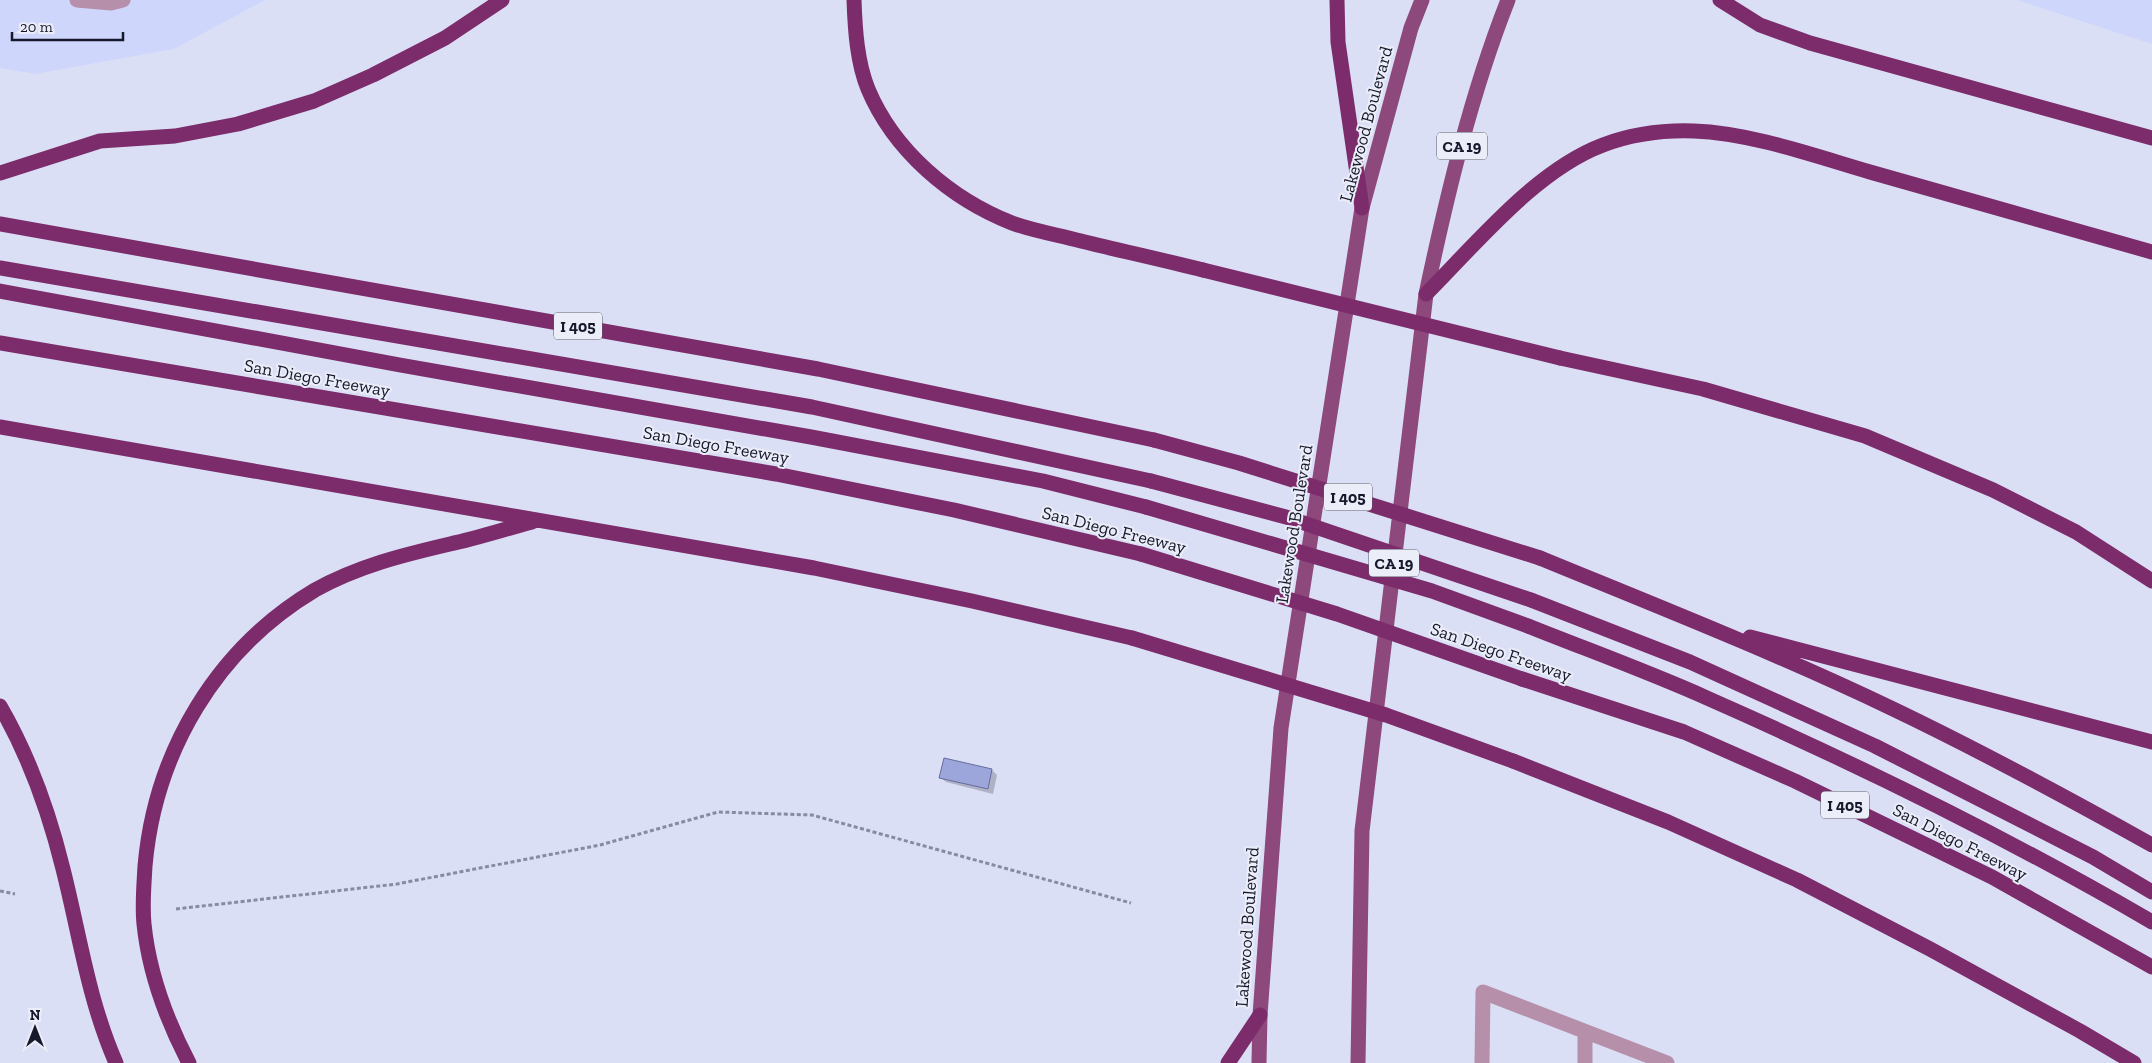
<svg xmlns="http://www.w3.org/2000/svg" width="2152" height="1063" font-family="'Zilla Slab',serif">
	<style>
		.built { fill: #cfd6fb }
		.shadow { fill: #0003 }
		.building { fill: #9da6da; stroke: #656c9d }
		.lines { fill: none; stroke-linecap: round; stroke-linejoin: round }
		.path { stroke: #888ba0; stroke-width: 3; stroke-dasharray: 4 2.5; stroke-linecap: butt }
		.lane { stroke: #b68faa; stroke-width: 15 }
		.primary { stroke: #8d487c; stroke-width: 15 }
		.highway { stroke: #7c2c6b; stroke-width: 15 }
		.highway-bridge { stroke: #7c2c6b; stroke-width: 15 }
		.labels { text-anchor: middle; stroke-width: 4; stroke-linejoin: round; paint-order: stroke }
		.shield { fill: #ebedf8; stroke: #565869; stroke-width: 1 }
		.shield-label { font-size: 16px; font-weight: bold; fill: #16182c }
		.street-label { font-size: 18px; fill: #16182c; stroke: #ebedf8 }
	</style>
	<rect width="100%" height="100%" fill="#dbdff5"/>
	<!-- built -->
	<path class="built" d="M 0,0 L 265,0 L 174,49 L 35,74 L 0,68 Z
		M 2017,0 L 2152,0 L 2152,44 Z"/>
	<!-- shadow -->
	<path class="shadow" d="M 992,770 L 997,775 L 993,794 L 946,782 L 940,777 Z"/>
	<!-- building -->
	<path class="building" d="M 944,758 L 992,769 L 988,789 L 939,778 Z"/>
	<g class="lines">
		<!-- path -->
		<path class="path" d="M 0,891 L 15,894
			M 176,909 L 397,884 L 600,845 L 718,812 L 812,815 L 1131,903"/>
		<!-- lane -->
		<path class="lane" d="M 77,0 L 111,3 L 123,0
			M 1482,1063 L 1483,992 L 1667,1063
			M 1585,1063 L 1585,1032"/>
		<!-- primary -->
		<path class="primary" d="M 1259,1063 L 1260,1015 L 1281,728 L 1362,208 L 1411,28 L 1422,0
			M 1358,1063 L 1362,831 L 1426,294 C 1447,195 1471,94 1508,0"/>
		<!-- highway -->
		<path class="highway" d="M 854,0 C 855,29 857,62 868,89 C 894,151 951,199 1012,223 C 1034,231 1059,235 1081,241 C 1122,251 1163,260 1203,270
			M 1337,0 L 1338,42 L 1362,208
			M 1720,0 L 1760,25 L 1810,43 L 2152,138
			M 0,173 L 100,141 L 175,136 L 238,124 L 314,101 L 373,75 L 445,38 L 502,0
			M 0,224 L 818,369 L 1154,440
			M 0,268 L 812,407 L 1151,481
			M 0,291 L 400,365 L 811,437 L 1043,481 L 1146,507
			M 1426,294 C 1476,244 1536,170 1603,145 C 1632,134 1663,130 1694,131 C 1751,133 1815,156 1870,172 C 1964,199 2058,225 2152,252
			M 0,343 L 776,474 L 954,510 L 1141,554
			M 1560,358 L 1703,389 L 1865,436 L 1993,490 L 2076,532 L 2152,581
			M 0,427 L 814,568 L 972,601 L 1132,638
			M 1540,558 C 1657,606 1776,653 1891,708 C 1979,750 2066,797 2152,845
			M 1531,600 L 1690,662 L 1875,746 L 2093,857 L 2152,892
			M 1528,626 C 1588,650 1649,672 1707,698 C 1859,765 2008,838 2152,922
			M 1750,637 L 2152,742
			M 1522,679 L 1684,732 L 1795,781 L 1992,877 L 2152,967
			M 0,706 C 29,756 49,812 63,869 C 80,936 88,999 116,1063
			M 1513,761 L 1668,822 L 1797,880 L 1930,949 L 2080,1031 L 2134,1063
			M 189,1063 C 166,1019 149,973 144,924 C 142,905 144,885 145,866 C 155,752 216,649 315,590 C 358,566 403,555 450,544 C 478,538 505,529 532,522
			M 1228,1063 L 1260,1015"/>
		<!-- highway-bridge -->
		<path class="highway-bridge" d="M 1203,270 L 1560,358
			M 1154,440 L 1239,463 L 1540,558
			M 1151,481 L 1286,517 L 1531,600
			M 1146,507 L 1432,591 L 1528,626
			M 1141,554 L 1337,614 L 1522,679
			M 1132,638 L 1386,715 L 1513,761"/>
	</g>
	<g class="labels">
		<!-- shield labels -->
		<g class="shield">
			<rect x="1437" y="132.5" width="50" height="27" rx="4"/>
			<rect x="554" y="312.5" width="48" height="27" rx="4"/>
			<rect x="1324" y="483.5" width="48" height="27" rx="4"/>
			<rect x="1369" y="549.5" width="50" height="27" rx="4"/>
			<rect x="1821" y="791.5" width="48" height="27" rx="4"/>
		</g>
		<g class="shield-label">
			<text x="1462" y="152">CA 19</text>
			<text x="578" y="332">I 405</text>
			<text x="1348" y="503">I 405</text>
			<text x="1394" y="569">CA 19</text>
			<text x="1845" y="811">I 405</text>
		</g>
		<!-- street labels -->
		<g class="street-label">
			<text transform="translate(1366 124) rotate(-75)" y="6">Lakewood Boulevard</text>
			<text transform="translate(317 378) rotate(10)" y="6">San Diego Freeway</text>
			<text transform="translate(716 445) rotate(10)" y="6">San Diego Freeway</text>
			<text transform="translate(1294 524) rotate(-81)" y="6">Lakewood Boulevard</text>
			<text transform="translate(1114 530) rotate(14)" y="6">San Diego Freeway</text>
			<text transform="translate(1501 652) rotate(19)" y="6">San Diego Freeway</text>
			<text transform="translate(1960 842) rotate(27)" y="6">San Diego Freeway</text>
			<text transform="translate(1247 927) rotate(-86)" y="6">Lakewood Boulevard</text>
		</g>
	</g>
	<!-- north arrow -->
	<g transform="translate(35 1028)" stroke="#ebedf8" stroke-width="4" paint-order="stroke">
	<path d="M0-4L9 19L0 12L-9 19Z" fill="#16182c"/>
	<text y="-8" font-size="14" font-weight="bold" text-anchor="middle" fill="#16182c">N</text>
	</g>
	<!-- scale -->
	<path d="M12 32v8h111v-8" fill="none" stroke="#16182c" stroke-width="2.5"/>
	<text x="20" y="32" font-size="15" fill="#16182c" stroke="#ebedf8" stroke-width="4" paint-order="stroke">20 m</text>
</svg>
